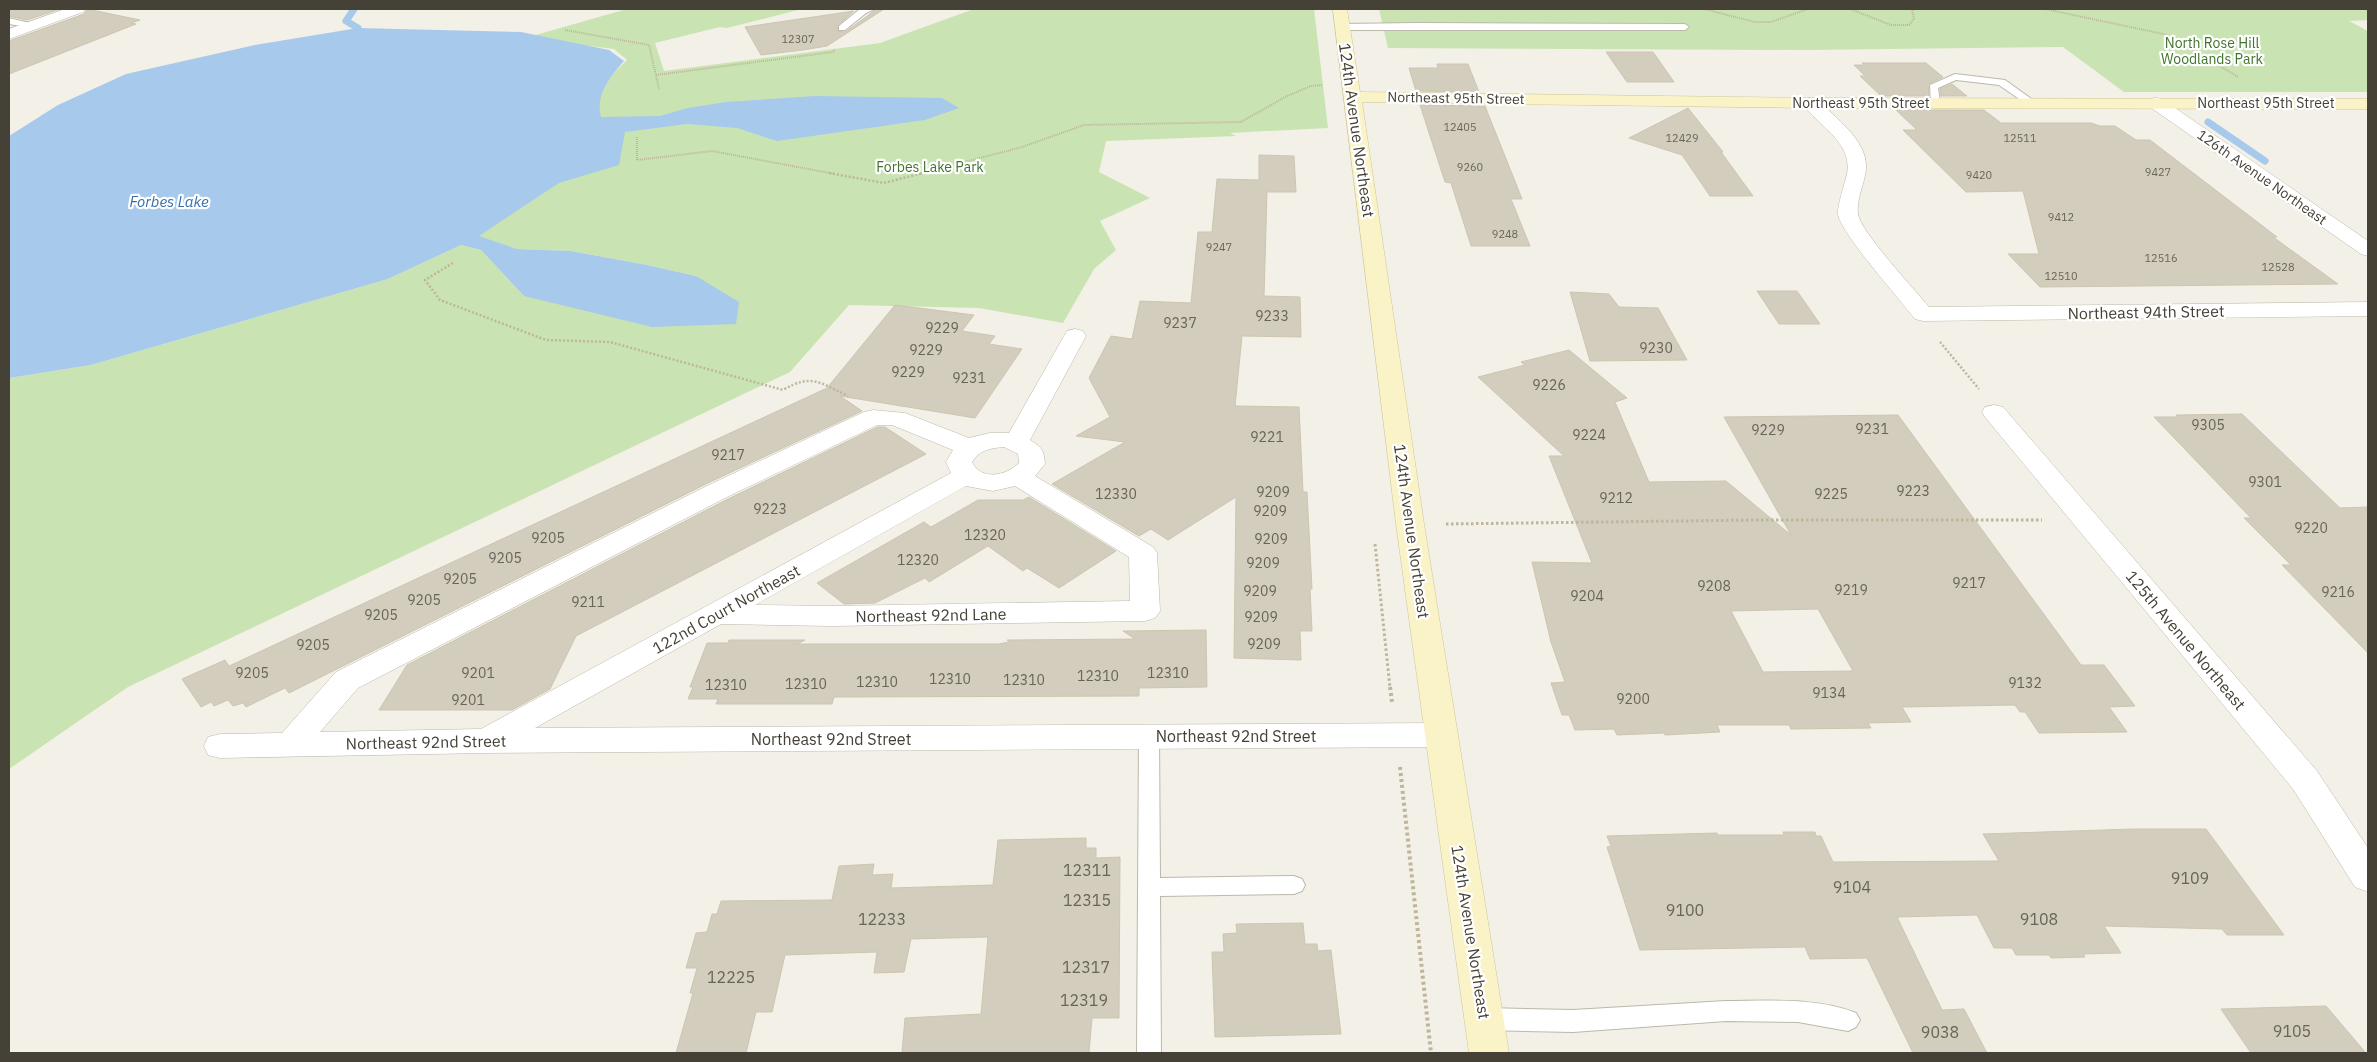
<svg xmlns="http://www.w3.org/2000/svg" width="2377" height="1062" font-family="'IBM Plex Sans',sans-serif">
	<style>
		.green { fill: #c9e4b2 }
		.water { fill: #a7c9eb }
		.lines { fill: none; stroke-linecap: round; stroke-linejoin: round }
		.stream { stroke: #a7c9eb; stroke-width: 7 }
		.building { fill: #d3cdbd; stroke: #cdc5b1; fill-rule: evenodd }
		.lane-casing { stroke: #bdb8aa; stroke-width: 2 }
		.street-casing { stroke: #bdb8aa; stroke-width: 1 }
		.secondary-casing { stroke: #cfc699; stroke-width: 1 }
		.path-far3 { stroke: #beb59c; stroke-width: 2; stroke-dasharray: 1 1; stroke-linecap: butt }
		.path-far2 { stroke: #beb59c; stroke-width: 2.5; stroke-dasharray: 2 2; stroke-linecap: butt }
		.path-far1 { stroke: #beb59c; stroke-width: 3; stroke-dasharray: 2.5 2.5; stroke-linecap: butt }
		.path { stroke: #beb59c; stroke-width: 4; stroke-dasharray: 3 3; stroke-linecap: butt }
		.lane { fill: #fff; fill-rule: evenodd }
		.street { fill: #fff; fill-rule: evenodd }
		.secondary { fill: #fbf3c8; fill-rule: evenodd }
		.labels { text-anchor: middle; stroke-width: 4.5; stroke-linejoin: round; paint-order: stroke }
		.far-number-label { font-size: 11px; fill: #686458 }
		.far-park-label { font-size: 14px; fill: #41732d; stroke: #fff }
		.far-street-label { font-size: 14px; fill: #454136; stroke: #fff }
		.number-label { font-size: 14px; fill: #686458 }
		.far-water-label { font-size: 15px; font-style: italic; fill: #366eaa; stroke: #fff }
		.street-label { font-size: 16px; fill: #454136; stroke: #fff }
		.near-number-label { font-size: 16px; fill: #686458 }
	</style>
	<rect width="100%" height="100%" fill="#f2f0e7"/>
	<!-- green -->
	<path class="green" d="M 627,9 L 802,9 L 727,28 L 720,27 L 655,43 L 664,71 L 880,43 L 974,9 L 1314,9 L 1328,128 L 1230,133 L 1236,136 L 1106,141 L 1099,172 L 1150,198 L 1100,221 L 1116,250 L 1094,269 L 1063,323 L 979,308 L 849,305 L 790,372 L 128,687 L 9,769 L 9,378 L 91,365 L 388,279 L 461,245 L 481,250 L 524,296 L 696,276 L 647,265 L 571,251 L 517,249 L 478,236 L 546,191 L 609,78 L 627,60 L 614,49 L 525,38 Z
		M 1379,9 L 2368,9 L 2368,20 L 2349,21 L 2368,31 L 2368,92 L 2124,92 L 2063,47 L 1806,50 L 1388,48 Z"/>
	<!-- water -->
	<path class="water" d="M 358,28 L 521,32 L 609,50 L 624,61 C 610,77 595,95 601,117 L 660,116 L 688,108 L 726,102 L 815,96 L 942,98 L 959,108 L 925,120 L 777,141 L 737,128 L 687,124 L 625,132 L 619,165 L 559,183 L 479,236 L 517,249 L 571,251 L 647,265 L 696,276 L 739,302 L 736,324 L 652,327 L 524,296 L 481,250 L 461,245 L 388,279 L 91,365 L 9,378 L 9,136 L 58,105 L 126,74 L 255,45 Z"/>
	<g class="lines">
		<!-- stream -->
		<path class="stream" d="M 354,9 L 346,21 L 358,28
			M 2208,122 L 2265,161"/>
	</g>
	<!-- building -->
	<path class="building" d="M 9,9 L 60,9 L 27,20 L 9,16 Z
		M 87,9 L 140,20 L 131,23 L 136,24 L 9,74 L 9,41 L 84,14 Z
		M 877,9 L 884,9 L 827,46 L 803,50 L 761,55 L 745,27 L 854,11 L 837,26 L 838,31 L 845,32 Z
		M 1606,52 L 1653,52 L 1674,82 L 1627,82 Z
		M 1862,63 L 1926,63 L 1943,77 L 1928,84 L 1929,96 L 1881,96 L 1860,76 L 1865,76 L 1854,65 L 1865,65 Z
		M 1437,64 L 1468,64 L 1479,92 L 1416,91 L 1409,68 L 1438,68 Z
		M 1952,84 L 1967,96 L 1941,96 L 1940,89 Z
		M 1420,105 L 1485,106 L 1522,199 L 1511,199 L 1530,246 L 1471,246 L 1451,183 L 1445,182 Z
		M 1688,108 L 1723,152 L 1721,152 L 1753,196 L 1710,196 L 1682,155 L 1629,138 Z
		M 1896,110 L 1984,110 L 2001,123 L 2091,123 L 2100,126 L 2115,126 L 2136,140 L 2150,140 L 2277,237 L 2273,237 L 2338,284 L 2040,287 L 2008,254 L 2039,254 L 2023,191 L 1966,192 L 1903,130 L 1917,130 Z
		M 1259,155 L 1294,156 L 1296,192 L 1267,192 L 1264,296 L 1300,297 L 1301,337 L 1242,336 L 1235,406 L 1299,407 L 1303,492 L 1307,492 L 1312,589 L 1310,589 L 1312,631 L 1300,631 L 1301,660 L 1234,658 L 1236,497 L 1168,540 L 1151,529 L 1139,536 L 1052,484 L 1125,442 L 1076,436 L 1110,417 L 1089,378 L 1111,336 L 1132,339 L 1140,301 L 1191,303 L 1198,232 L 1212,232 L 1217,179 L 1259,180 Z
		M 1757,291 L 1797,291 L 1820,324 L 1779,324 Z
		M 1570,292 L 1609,294 L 1619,307 L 1658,308 L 1687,360 L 1590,361 Z
		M 895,305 L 974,315 L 962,331 L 995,336 L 989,344 L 1022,349 L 975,418 L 840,396 L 862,411 L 708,483 L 289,693 L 285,688 L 246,707 L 243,703 L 233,706 L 228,700 L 214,706 L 211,702 L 201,707 L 182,679 L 225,660 L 229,666 L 827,388 Z
		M 1569,350 L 1627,398 L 1615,402 L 1649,482 L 1726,481 L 1791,535 L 1724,417 L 1898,415 L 2081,665 L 2104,665 L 2135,706 L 2109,707 L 2127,732 L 2039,733 L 2025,712 L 2020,712 L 2015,705 L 1902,707 L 1911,722 L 1868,723 L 1871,728 L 1791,729 L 1789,725 L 1717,725 L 1720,732 L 1665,735 L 1664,733 L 1617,735 L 1614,729 L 1575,730 L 1569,715 L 1562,715 L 1551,683 L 1565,682 L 1551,642 L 1532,562 L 1592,563 L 1549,456 L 1564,456 L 1478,377 L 1525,365 L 1521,362 ZM 1818,609 L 1853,671 L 1763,672 L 1731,611 Z
		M 2242,414 L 2340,508 L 2368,507 L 2368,653 L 2282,565 L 2291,565 L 2244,518 L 2251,518 L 2154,417 L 2178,417 L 2176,415 Z
		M 877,427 L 885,427 L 926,454 L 576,636 L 550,689 L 512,710 L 379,710 L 407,665 L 728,499 Z
		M 1029,497 L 1116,551 L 1059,588 L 1027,568 L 1023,571 L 988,546 L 929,582 L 925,578 L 875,603 L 844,604 L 817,583 L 924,522 L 931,527 L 978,500 L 1023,500 Z
		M 1206,630 L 1207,687 L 1139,688 L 1139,696 L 834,697 L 832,704 L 716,704 L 718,699 L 688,699 L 693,687 L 690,687 L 707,643 L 728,643 L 729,640 L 805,640 L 797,644 L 999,644 L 1009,642 L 1007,640 L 1135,639 L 1123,631 Z
		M 2133,829 L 2206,829 L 2284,935 L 2227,935 L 2222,929 L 2104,926 L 2121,953 L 2083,954 L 2085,957 L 2051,958 L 2049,955 L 2016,955 L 2012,948 L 1994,948 L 1977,915 L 1897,917 L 1942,1010 L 1964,1009 L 1987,1053 L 1913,1053 L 1867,958 L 1810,959 L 1805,947 L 1640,950 L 1607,847 L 1611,846 L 1607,836 L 1717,833 L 1718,835 L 1784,835 L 1783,832 L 1815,832 L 1816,836 L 1821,836 L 1833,862 L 1999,861 L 1983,834 Z
		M 1086,838 L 1086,848 L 1096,848 L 1096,858 L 1120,857 L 1119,1018 L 1092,1018 L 1089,1053 L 902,1053 L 905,1018 L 981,1014 L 988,937 L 911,939 L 904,972 L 874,973 L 877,952 L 785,955 L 772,1012 L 756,1012 L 746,1053 L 676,1053 L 693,993 L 690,993 L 697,968 L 686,968 L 696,933 L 707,932 L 712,914 L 717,914 L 721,901 L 832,900 L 839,866 L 874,864 L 872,875 L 893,874 L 891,888 L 993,885 L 998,840 Z
		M 1303,923 L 1305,944 L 1317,944 L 1318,951 L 1331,950 L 1341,1034 L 1215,1037 L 1212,952 L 1224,952 L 1223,934 L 1237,933 L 1236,924 Z
		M 2326,1006 L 2366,1053 L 2251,1053 L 2221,1009 Z"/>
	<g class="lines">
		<!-- lane casing -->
		<g class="lane-casing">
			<path id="lane" d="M 860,9 L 875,9 L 866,13 L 845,30 L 839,30 L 839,26 Z
				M 9,18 L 38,25 L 34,28 L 9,24 Z
				M 1417,23 L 1685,24 L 1689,27 L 1685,30 L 1342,30 L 1338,27 L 1342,24 Z
				M 1955,74 L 2005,80 L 2037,103 L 2032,106 L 2028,105 L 1999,85 L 1956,80 L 1938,88 L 1940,103 L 1935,106 L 1931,105 L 1930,85 Z
				M 1149,729 L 1156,731 L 1159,736 L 1160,878 L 1294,876 L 1302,879 L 1305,885 L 1302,891 L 1294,894 L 1160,896 L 1161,1053 L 1137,1053 L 1139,736 L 1142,731 Z
				M 1726,1001 C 1768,1001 1816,997 1856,1013 L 1860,1020 L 1856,1027 L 1848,1031 L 1798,1022 L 1726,1021 L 1573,1032 L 1485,1030 L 1477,1026 L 1473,1019 L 1477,1012 L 1485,1008 L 1573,1010 Z"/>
		</g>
		<!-- street casing -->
		<g class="street-casing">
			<path id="street" d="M 65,9 L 85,9 L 83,12 L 9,39 L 9,29 Z
				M 1811,98 L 1817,99 C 1835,118 1868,140 1866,169 C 1865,183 1856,199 1858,214 C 1860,231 1915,290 1929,307 L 2368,302 L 2368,316 L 1923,321 L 1915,319 C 1899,298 1843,236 1838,215 C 1837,206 1845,183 1847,174 C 1853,142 1818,126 1802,103 L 1805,99 Z
				M 2156,98 L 2162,99 L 2368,241 L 2368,256 L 2361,254 L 2150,107 L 2147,103 L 2150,99 Z
				M 1075,329 L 1083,331 L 1086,336 L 1030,440 C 1042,447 1044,451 1045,464 L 1035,476 L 1153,547 L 1157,553 L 1160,611 L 1155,618 L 1145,621 L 831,626 L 721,624 L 535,728 L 1442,723 L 1453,726 L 1458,735 L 1453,744 L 1442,747 L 485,753 L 220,758 L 208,755 L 204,746 L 208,737 L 220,734 L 282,733 L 336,672 L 709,485 L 864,412 L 873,410 L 905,413 L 969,438 L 990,433 L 1009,433 L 1064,336 L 1067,331 ZM 877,425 L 892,425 L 953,450 L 946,462 L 951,473 L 481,729 L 320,732 L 358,688 L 727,497 ZM 1004,447 L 1018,454 L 1019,463 C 1006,476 981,481 972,462 C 979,450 991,448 1004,447 ZM 966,486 L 993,491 L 1015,486 L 1129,557 L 1130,601 L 831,606 L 755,605 Z
				M 1994,405 L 2003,407 L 2317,771 L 2368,848 L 2368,892 L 2355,887 L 2293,789 L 1985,417 L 1982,412 L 1985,407 Z"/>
		</g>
		<!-- secondary casing -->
		<g class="secondary-casing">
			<path id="secondary" d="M 1333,9 L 1347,9 L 1360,92 L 1811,98 L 2368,99 L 2368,109 L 1811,108 L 1362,102 L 1424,524 L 1509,1053 L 1469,1053 L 1396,524 Z"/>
		</g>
		<!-- path-far3 -->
		<path class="path-far3" d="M 1704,9 L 1755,22 L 1771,22 L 1808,9
			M 1850,9 L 1891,25 L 1909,25 L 1914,19 L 1912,9
			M 2045,9 L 2168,35 L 2238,77
			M 565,30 L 649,45 L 659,89
			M 656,75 L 833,52 L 835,49
			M 637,137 L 637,160 L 712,151 L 835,174
			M 919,174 L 1022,147 L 1084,125 L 1241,122 L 1285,97 L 1311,86 L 1323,85"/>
		<!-- path-far2 -->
		<path class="path-far2" d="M 829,173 L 884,183 L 923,173
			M 453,263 L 425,280 L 440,300 L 546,340 L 610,342 L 783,390 C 812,373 820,383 848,396
			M 1940,342 L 1979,389"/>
		<!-- path-far1 -->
		<path class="path-far1" d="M 1446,524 L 1757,520 L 2042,520
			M 1375,544 L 1390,688"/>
		<!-- path -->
		<path class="path" d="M 1390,687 L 1392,702
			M 1400,767 L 1431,1053"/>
		<!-- lane -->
		<use href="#lane" class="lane"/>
		<!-- street -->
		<use href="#street" class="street"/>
		<!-- secondary -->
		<use href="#secondary" class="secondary"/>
	</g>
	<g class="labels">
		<!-- far-number labels -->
		<g class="far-number-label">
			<text x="798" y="43">12307</text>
			<text x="1460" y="131">12405</text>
			<text x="1682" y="142">12429</text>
			<text x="2020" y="142">12511</text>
			<text x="1470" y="171">9260</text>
			<text x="2158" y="176">9427</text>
			<text x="1979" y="179">9420</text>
			<text x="2061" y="221">9412</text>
			<text x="1505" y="238">9248</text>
			<text x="1219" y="251">9247</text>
			<text x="2161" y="262">12516</text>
			<text x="2278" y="271">12528</text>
			<text x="2061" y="280">12510</text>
		</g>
		<!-- far-park labels -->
		<g class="far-park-label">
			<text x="2212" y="48">North Rose Hill<tspan x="2212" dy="16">Woodlands Park</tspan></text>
			<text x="930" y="172">Forbes Lake Park</text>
		</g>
		<!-- far-street labels -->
		<g class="far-street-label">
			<text transform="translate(1456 98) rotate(1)" y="5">Northeast 95th Street</text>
			<text x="1861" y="108">Northeast 95th Street</text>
			<text x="2266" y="108">Northeast 95th Street</text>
			<text transform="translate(2262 177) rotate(35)" y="5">126th Avenue Northeast</text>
		</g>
		<!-- number labels -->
		<g class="number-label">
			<text x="1272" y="321">9233</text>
			<text x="1180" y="328">9237</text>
			<text x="942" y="333">9229</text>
			<text x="1656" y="353">9230</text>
			<text x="926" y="355">9229</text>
			<text x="908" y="377">9229</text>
			<text x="969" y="383">9231</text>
			<text x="1549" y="390">9226</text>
			<text x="2208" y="430">9305</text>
			<text x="1872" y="434">9231</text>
			<text x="1768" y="435">9229</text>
			<text x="1589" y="440">9224</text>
			<text x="1267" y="442">9221</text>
			<text x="728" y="460">9217</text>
			<text x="2265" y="487">9301</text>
			<text x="1913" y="496">9223</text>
			<text x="1273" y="497">9209</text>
			<text x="1116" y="499">12330</text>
			<text x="1831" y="499">9225</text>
			<text x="1616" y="503">9212</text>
			<text x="770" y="514">9223</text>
			<text x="1270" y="516">9209</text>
			<text x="2311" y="533">9220</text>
			<text x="985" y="540">12320</text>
			<text x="548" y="543">9205</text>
			<text x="1271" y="544">9209</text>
			<text x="505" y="563">9205</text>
			<text x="918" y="565">12320</text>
			<text x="1263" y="568">9209</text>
			<text x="460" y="584">9205</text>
			<text x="1969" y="588">9217</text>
			<text x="1714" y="591">9208</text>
			<text x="1851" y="595">9219</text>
			<text x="1260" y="596">9209</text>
			<text x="2338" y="597">9216</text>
			<text x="1587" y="601">9204</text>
			<text x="424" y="605">9205</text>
			<text x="588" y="607">9211</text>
			<text x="381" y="620">9205</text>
			<text x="1261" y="622">9209</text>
			<text x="1264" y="649">9209</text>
			<text x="313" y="650">9205</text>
			<text x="252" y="678">9205</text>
			<text x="478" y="678">9201</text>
			<text x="1168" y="678">12310</text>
			<text x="1098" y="681">12310</text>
			<text x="950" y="684">12310</text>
			<text x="1024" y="685">12310</text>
			<text x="877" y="687">12310</text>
			<text x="2025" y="688">9132</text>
			<text x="806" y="689">12310</text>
			<text x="726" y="690">12310</text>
			<text x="1829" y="698">9134</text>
			<text x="1633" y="704">9200</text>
			<text x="468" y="705">9201</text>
		</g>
		<!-- far-water labels -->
		<g class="far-water-label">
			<text x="169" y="207">Forbes Lake</text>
		</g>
		<!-- street labels -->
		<g class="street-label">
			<text transform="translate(1357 130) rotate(82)" y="6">124th Avenue Northeast</text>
			<text transform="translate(2146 312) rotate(-1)" y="6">Northeast 94th Street</text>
			<text transform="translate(1412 531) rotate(82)" y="6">124th Avenue Northeast</text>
			<text transform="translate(726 609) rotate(-29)" y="6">122nd Court Northeast</text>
			<text transform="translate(931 615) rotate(-1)" y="6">Northeast 92nd Lane</text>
			<text transform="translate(2186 640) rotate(50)" y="6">125th Avenue Northeast</text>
			<text x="1236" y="742">Northeast 92nd Street</text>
			<text x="831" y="745">Northeast 92nd Street</text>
			<text transform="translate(426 742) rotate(-1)" y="6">Northeast 92nd Street</text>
			<text transform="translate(1471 932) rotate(81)" y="6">124th Avenue Northeast</text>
		</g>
		<!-- near-number labels -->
		<g class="near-number-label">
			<text x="1087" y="876">12311</text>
			<text x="2190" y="884">9109</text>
			<text x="1852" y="893">9104</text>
			<text x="1087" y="906">12315</text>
			<text x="1685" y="916">9100</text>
			<text x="882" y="925">12233</text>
			<text x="2039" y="925">9108</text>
			<text x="1086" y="973">12317</text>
			<text x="731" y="983">12225</text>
			<text x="1084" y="1006">12319</text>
			<text x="2292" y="1037">9105</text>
			<text x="1940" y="1038">9038</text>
		</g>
	</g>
	<!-- border -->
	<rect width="2377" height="1062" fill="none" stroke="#454136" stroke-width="20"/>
</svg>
